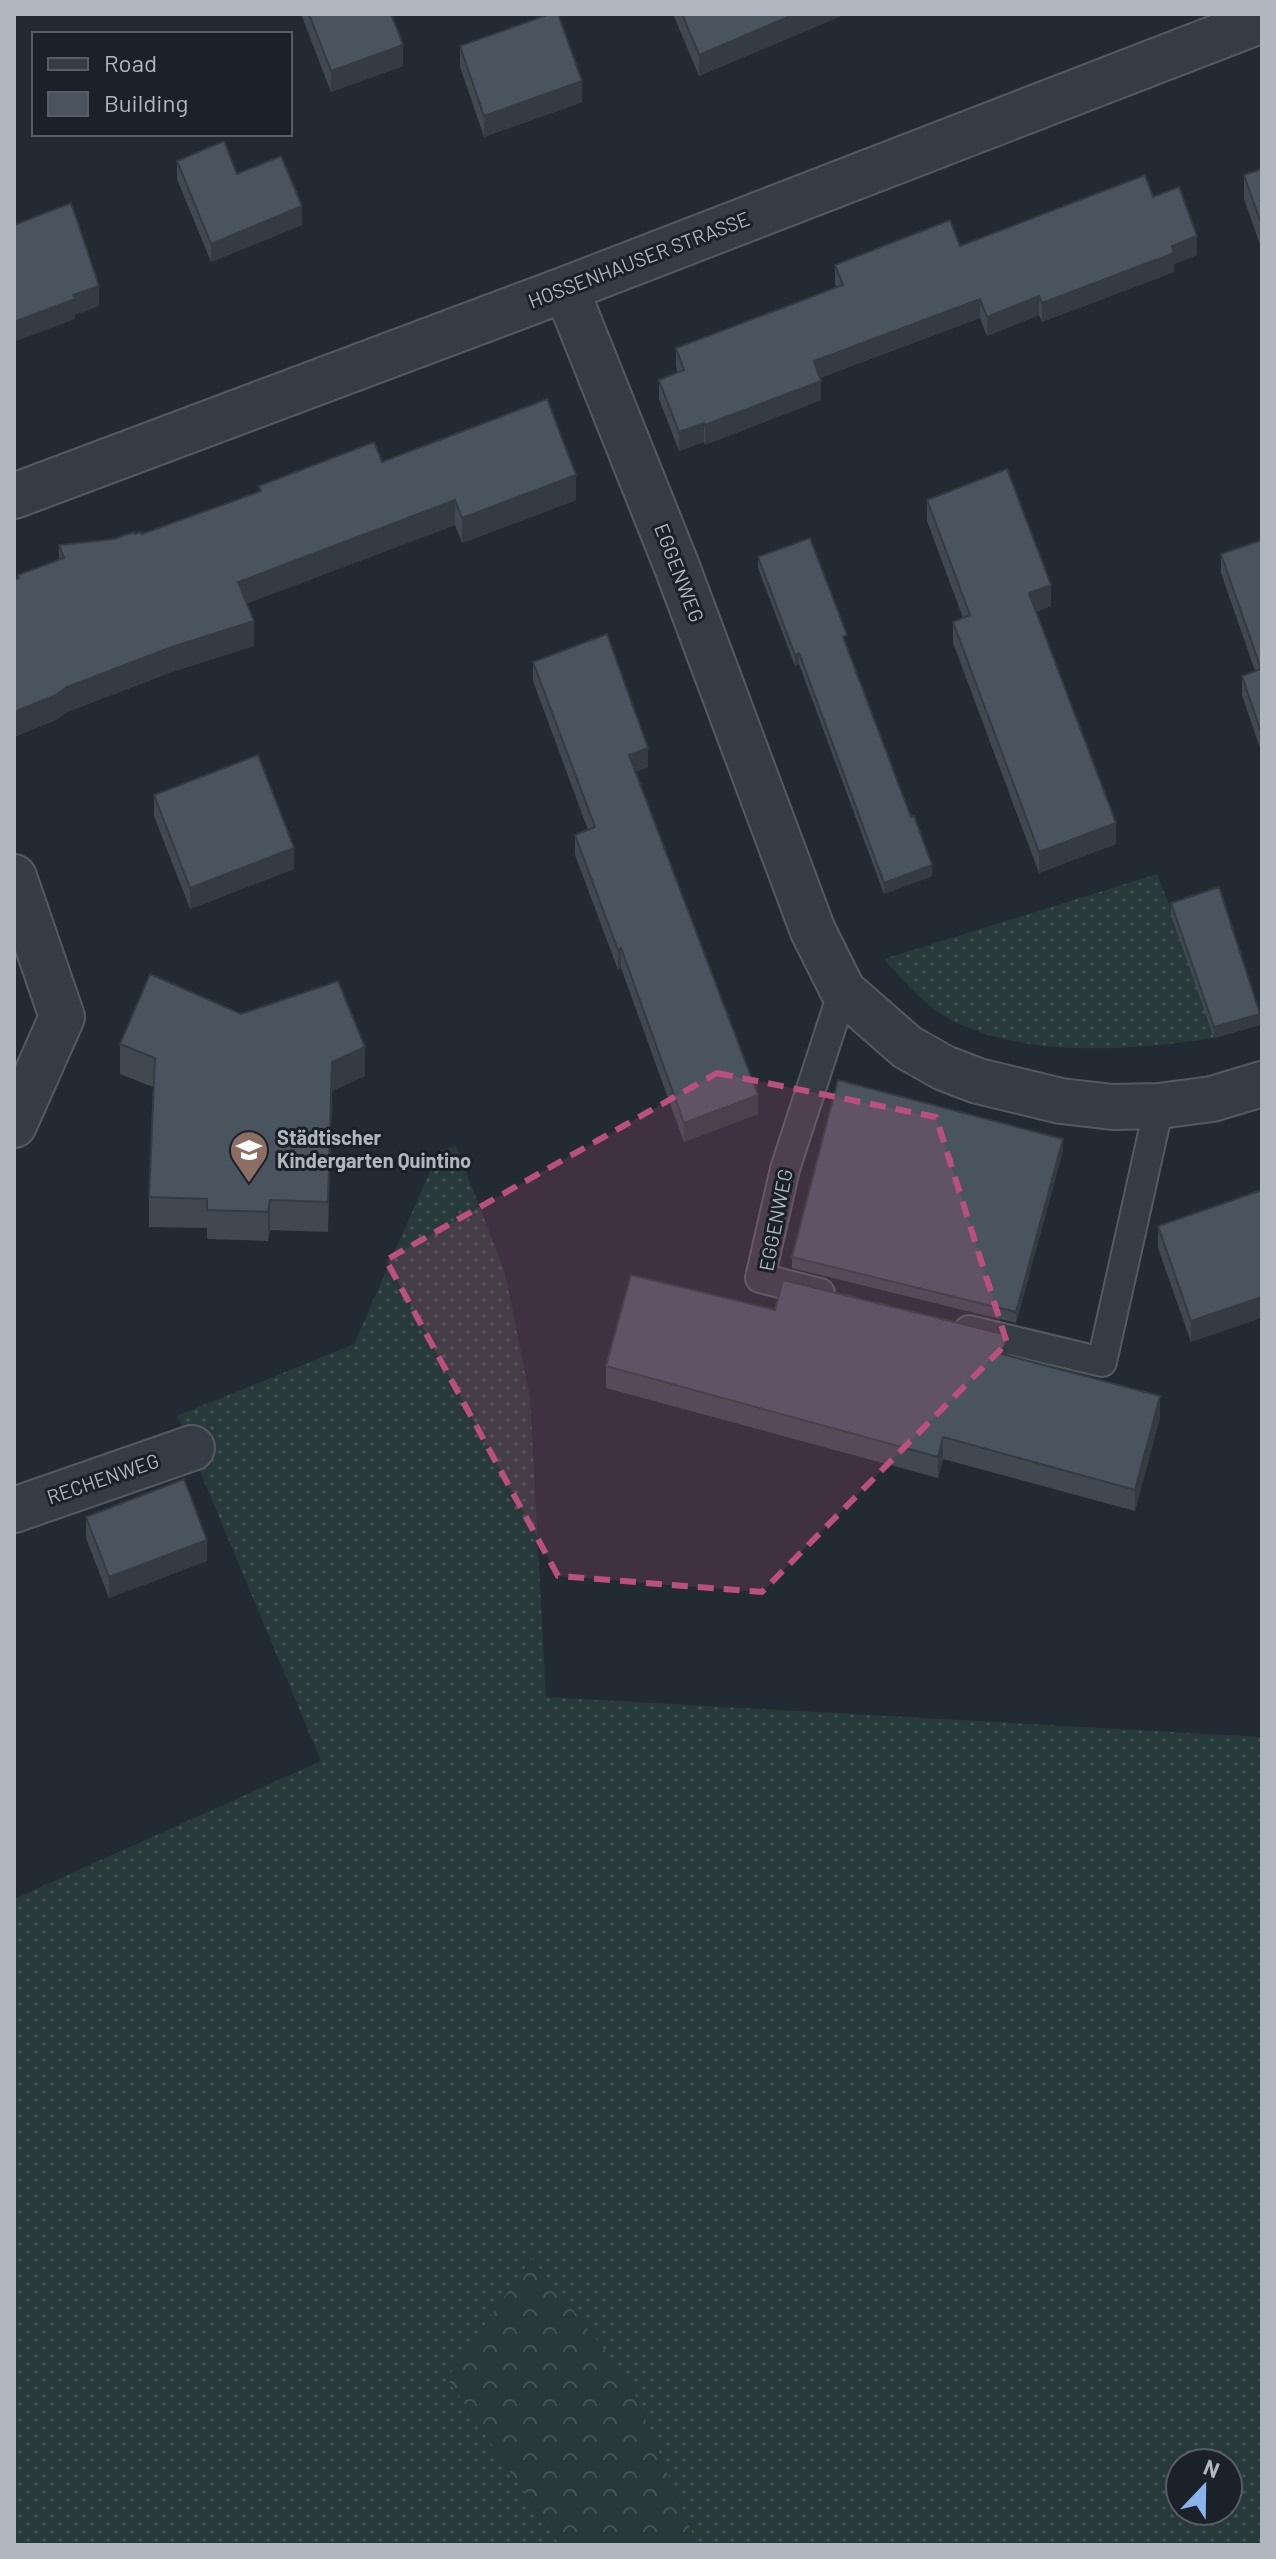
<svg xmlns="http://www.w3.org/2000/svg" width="1276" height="2559" font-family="Barlow,sans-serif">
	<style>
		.grass { fill: url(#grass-dots); fill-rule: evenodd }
		.forest { fill: url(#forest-crowns) }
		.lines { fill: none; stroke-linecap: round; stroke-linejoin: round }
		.service-casing { stroke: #525a62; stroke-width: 32 }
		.minor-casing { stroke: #525a62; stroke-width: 48 }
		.tertiary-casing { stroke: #525a62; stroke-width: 48 }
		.service { stroke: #353c45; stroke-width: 28 }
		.minor { stroke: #353c45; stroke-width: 44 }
		.tertiary { stroke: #353c45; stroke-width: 44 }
		.wall { fill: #404852 }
		.shaded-wall { fill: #343b42 }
		.building { fill: #4a545f; stroke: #343b42; stroke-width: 2 }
		.marked { fill: #bb507f; fill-opacity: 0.2; stroke: #bb507f; stroke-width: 6; stroke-dasharray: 16 10; stroke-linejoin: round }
		.labels { text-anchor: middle; stroke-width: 6; stroke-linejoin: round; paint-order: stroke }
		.street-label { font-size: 20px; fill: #afb7c1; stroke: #1b2129 }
		.poi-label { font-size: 20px; font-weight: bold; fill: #afb7c1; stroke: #1b2129; text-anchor: start }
	</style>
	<defs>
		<pattern id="grass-dots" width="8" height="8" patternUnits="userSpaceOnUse" patternTransform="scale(2)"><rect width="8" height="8" fill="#283939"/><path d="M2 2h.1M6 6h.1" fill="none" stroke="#455354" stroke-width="1.8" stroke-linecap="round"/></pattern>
		<pattern id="forest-crowns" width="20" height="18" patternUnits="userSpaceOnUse" patternTransform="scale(2)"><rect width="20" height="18" fill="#283939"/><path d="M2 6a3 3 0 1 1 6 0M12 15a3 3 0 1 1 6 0" fill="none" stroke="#455354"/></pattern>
	</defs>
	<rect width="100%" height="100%" fill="#222a34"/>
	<!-- grass -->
	<path class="grass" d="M 1157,874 L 1173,914 L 1214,1038 C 1130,1050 1033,1059 953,1021 C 927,1008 903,981 884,959 Z
		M 456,1146 L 505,1273 L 530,1397 L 546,1697 L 1262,1737 L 1262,2545 L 697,2545 L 629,2381 L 447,2378 L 560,2545 L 14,2545 L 14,1899 L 321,1761 L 177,1416 L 354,1344 L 439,1151 ZM 1180,2463 L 1228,2463 L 1228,2511 L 1180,2511 Z"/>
	<!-- forest -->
	<path class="forest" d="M 532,2258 L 629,2381 L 697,2545 L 560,2545 L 447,2378 Z"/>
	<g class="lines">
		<!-- service casing -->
		<g class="service-casing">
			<path id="service" d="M 820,1293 L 760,1278 L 785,1169 L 843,991
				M 969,1330 L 1102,1362 L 1159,1106"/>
		</g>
		<!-- minor casing -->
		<g class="minor-casing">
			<path id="minor" d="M 566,289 L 677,567 L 813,931 L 843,991 L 907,1047 L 944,1068 L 978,1081 L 1061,1101 L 1113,1107 L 1159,1106 L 1212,1099 L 1262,1084
				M 14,877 L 62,1017 L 14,1125
				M 14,1510 L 192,1448"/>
		</g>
		<!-- tertiary casing -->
		<g class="tertiary-casing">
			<path id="tertiary" d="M 14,496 L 566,289 L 1262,20"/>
		</g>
		<!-- service -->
		<use href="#service" class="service"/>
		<!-- minor -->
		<use href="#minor" class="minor"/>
		<!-- tertiary -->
		<use href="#tertiary" class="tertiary"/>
	</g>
	<!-- wall -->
	<path class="wall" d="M 301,14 L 391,14 L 403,66 L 331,92 Z
		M 673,14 L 846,14 L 699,76 Z
		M 460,46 L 582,102 L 484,137 L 460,67 Z
		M 177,161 L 302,225 L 211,262 L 177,179 Z
		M 1262,169 L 1262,250 L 1244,199 L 1244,175 Z
		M 1153,197 L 1197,255 L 1174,264 L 1174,272 L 1042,322 L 1039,315 L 987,336 L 980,318 L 820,378 L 821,400 L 705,445 L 704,442 L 679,451 L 659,399 L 659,380 L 678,373 L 676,367 L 676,348 L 836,287 L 835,284 L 835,265 L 960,246 Z
		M 382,462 L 576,500 L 462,543 L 455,525 L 247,603 L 254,646 L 172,672 L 67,712 L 56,720 L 14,737 L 14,580 L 18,578 L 18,575 L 59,560 L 59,545 L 114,539 L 135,534 L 142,534 L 259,492 L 259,486 Z
		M 927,500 L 1051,606 L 1036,612 L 1116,844 L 1039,873 L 953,643 L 953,622 L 963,618 L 927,521 Z
		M 1262,540 L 1262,754 L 1242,695 L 1242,676 L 1255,671 L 1221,573 L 1221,554 Z
		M 758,557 L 847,646 L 932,876 L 884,894 L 799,664 L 795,666 L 758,568 Z
		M 533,662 L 648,767 L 635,772 L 758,1114 L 684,1142 L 621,968 L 618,970 L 575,855 L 575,835 L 588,830 L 533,681 Z
		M 154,795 L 294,869 L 190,909 L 154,816 Z
		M 1171,903 L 1260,1025 L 1214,1038 L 1171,915 Z
		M 120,1044 L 365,1076 L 332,1091 L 328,1232 L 270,1230 L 268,1241 L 207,1239 L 207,1228 L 149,1227 L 149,1197 L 153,1087 L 120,1074 Z
		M 1063,1151 L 1016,1323 L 792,1268 L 792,1257 Z
		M 1262,1190 L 1191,1342 L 1158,1248 L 1158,1226 Z
		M 775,1310 L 1007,1355 L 1160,1417 L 1135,1511 L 943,1459 L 938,1478 L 606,1388 L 606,1366 Z
		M 86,1517 L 207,1561 L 109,1598 L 86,1538 Z"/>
	<!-- shaded-wall -->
	<path class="shaded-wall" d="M 795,14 L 846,14 L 699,76 L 699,55 Z
		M 403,45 L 403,66 L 331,92 L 331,71 Z
		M 582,81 L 582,102 L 484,137 L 484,116 Z
		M 302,206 L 302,225 L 211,262 L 211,244 Z
		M 1197,236 L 1197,255 L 1174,264 L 1174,272 L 1042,322 L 1042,303 L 1172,246 Z
		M 99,286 L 99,306 L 75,315 L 75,319 L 14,342 L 14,322 L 73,295 Z
		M 1039,296 L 1039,315 L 987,336 L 987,317 Z
		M 980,299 L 980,318 L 814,380 L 814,361 Z
		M 821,381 L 821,400 L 705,445 L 705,425 Z
		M 704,423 L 704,442 L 679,451 L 679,432 Z
		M 576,475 L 576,500 L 462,543 L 462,518 Z
		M 455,500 L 455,525 L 238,607 L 238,582 Z
		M 1051,585 L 1051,606 L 1029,614 L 1029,593 Z
		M 254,621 L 254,646 L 172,672 L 67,712 L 56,720 L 14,737 L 14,712 L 67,687 L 172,647 Z
		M 799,653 L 799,664 L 795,666 L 795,655 Z
		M 648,748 L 648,767 L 629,775 L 629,755 Z
		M 1116,823 L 1116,844 L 1039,873 L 1039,852 Z
		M 294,848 L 294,869 L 190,909 L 190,888 Z
		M 932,865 L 932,876 L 884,894 L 884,883 Z
		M 621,948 L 621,968 L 618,970 L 618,950 Z
		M 1260,1014 L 1260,1025 L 1214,1038 L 1214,1027 Z
		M 365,1047 L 365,1076 L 332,1091 L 328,1232 L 332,1062 Z
		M 758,1095 L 758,1114 L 684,1142 L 684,1123 Z
		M 1063,1139 L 1063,1151 L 1016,1323 L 1016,1312 Z
		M 270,1200 L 270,1230 L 268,1241 L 268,1212 Z
		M 1262,1297 L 1262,1318 L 1191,1342 L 1191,1321 Z
		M 1007,1335 L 1007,1356 L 1002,1354 Z
		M 1160,1396 L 1160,1417 L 1135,1511 L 1135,1490 Z
		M 943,1437 L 943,1459 L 938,1478 L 938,1457 Z
		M 207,1540 L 207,1561 L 109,1598 L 109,1577 Z"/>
	<!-- building -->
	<path class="building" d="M 309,14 L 391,14 L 403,45 L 331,71 Z
		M 550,14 L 558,14 L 582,81 L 484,116 L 460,46 Z
		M 682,14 L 795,14 L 699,55 Z
		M 224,141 L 237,174 L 281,156 L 302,206 L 211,244 L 177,161 Z
		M 1262,169 L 1262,226 L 1244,175 Z
		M 1145,175 L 1153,197 L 1179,187 L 1197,236 L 1172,246 L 1174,253 L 1042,303 L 1039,296 L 987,317 L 980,299 L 814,361 L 821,381 L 705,425 L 704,423 L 679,432 L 659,380 L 684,370 L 676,348 L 843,285 L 835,265 L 950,220 L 960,246 Z
		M 71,203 L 99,286 L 73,295 L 75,299 L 14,322 L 14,225 Z
		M 547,399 L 576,475 L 462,518 L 455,500 L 238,582 L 254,621 L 172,647 L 67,687 L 56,695 L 14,712 L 14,580 L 19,578 L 18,575 L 64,558 L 59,545 L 114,539 L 134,532 L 135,534 L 141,532 L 142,534 L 261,491 L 259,486 L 374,442 L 382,462 Z
		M 1007,469 L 1051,585 L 1029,593 L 1116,823 L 1039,852 L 953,622 L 970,615 L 927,500 Z
		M 810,538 L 847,635 L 843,637 L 911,817 L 914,816 L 932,865 L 884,883 L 799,653 L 795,655 L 758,557 Z
		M 1262,540 L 1262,735 L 1242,676 L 1261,669 L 1221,554 Z
		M 607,634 L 648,748 L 629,755 L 758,1095 L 684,1123 L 621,948 L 618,950 L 575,835 L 595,827 L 533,662 Z
		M 258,755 L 294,848 L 190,888 L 154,795 Z
		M 1219,887 L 1260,1014 L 1214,1027 L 1171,903 Z
		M 150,974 L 241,1014 L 338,981 L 365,1047 L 332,1062 L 328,1202 L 270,1200 L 268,1212 L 207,1210 L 207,1199 L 149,1197 L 155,1058 L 120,1044 Z
		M 838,1080 L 1063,1139 L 1016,1312 L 792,1257 Z
		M 1262,1190 L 1262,1297 L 1191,1321 L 1158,1226 Z
		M 631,1275 L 775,1310 L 783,1280 L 1007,1335 L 1002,1354 L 1160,1396 L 1135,1490 L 943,1437 L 938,1457 L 606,1366 Z
		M 184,1479 L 207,1540 L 109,1577 L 86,1517 Z"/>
	<!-- marked area -->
	<path class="marked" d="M 717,1073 L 936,1117 L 1007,1343 L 762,1592 L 558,1576 L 386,1260 Z"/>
	<!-- icons -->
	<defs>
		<g id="school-pin" transform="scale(2)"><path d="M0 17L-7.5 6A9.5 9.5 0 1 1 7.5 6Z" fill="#8d6e63" stroke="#1b2129"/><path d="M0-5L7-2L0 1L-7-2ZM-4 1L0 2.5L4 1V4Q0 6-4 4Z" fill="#fff"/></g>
	</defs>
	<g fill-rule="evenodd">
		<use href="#school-pin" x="249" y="1150"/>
	</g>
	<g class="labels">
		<!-- street labels -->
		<g class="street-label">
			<text transform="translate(639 260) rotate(-21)" y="7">HOSSENHAUSER STRASSE</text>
			<text transform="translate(679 573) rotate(69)" y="7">EGGENWEG</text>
			<text transform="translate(776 1220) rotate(-79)" y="7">EGGENWEG</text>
			<text transform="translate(103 1479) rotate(-19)" y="7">RECHENWEG</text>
		</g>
		<!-- poi labels -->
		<g class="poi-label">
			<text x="277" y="1145">Städtischer<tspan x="277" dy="23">Kindergarten Quintino</tspan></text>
		</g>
	</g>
	<!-- border -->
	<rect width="1276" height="2559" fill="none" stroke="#afb7c1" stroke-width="32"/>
	<!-- legend -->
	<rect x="32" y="32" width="260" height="104" fill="#1b2129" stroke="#565d66" stroke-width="2"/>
	<rect x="48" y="58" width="40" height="12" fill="#353c45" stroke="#565d66" stroke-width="2"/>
	<text x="104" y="72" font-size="24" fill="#afb7c1">Road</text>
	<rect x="48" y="92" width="40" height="24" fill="#4a545f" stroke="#565d66" stroke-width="2"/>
	<text x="104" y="112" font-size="24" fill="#afb7c1">Building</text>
	<!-- north arrow -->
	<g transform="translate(1204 2487) rotate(22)"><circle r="38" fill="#1b2129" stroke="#565d66" stroke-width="2"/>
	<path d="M0-6L14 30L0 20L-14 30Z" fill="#8bb2ea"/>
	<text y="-12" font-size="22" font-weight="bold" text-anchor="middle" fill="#afb7c1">N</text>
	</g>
</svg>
